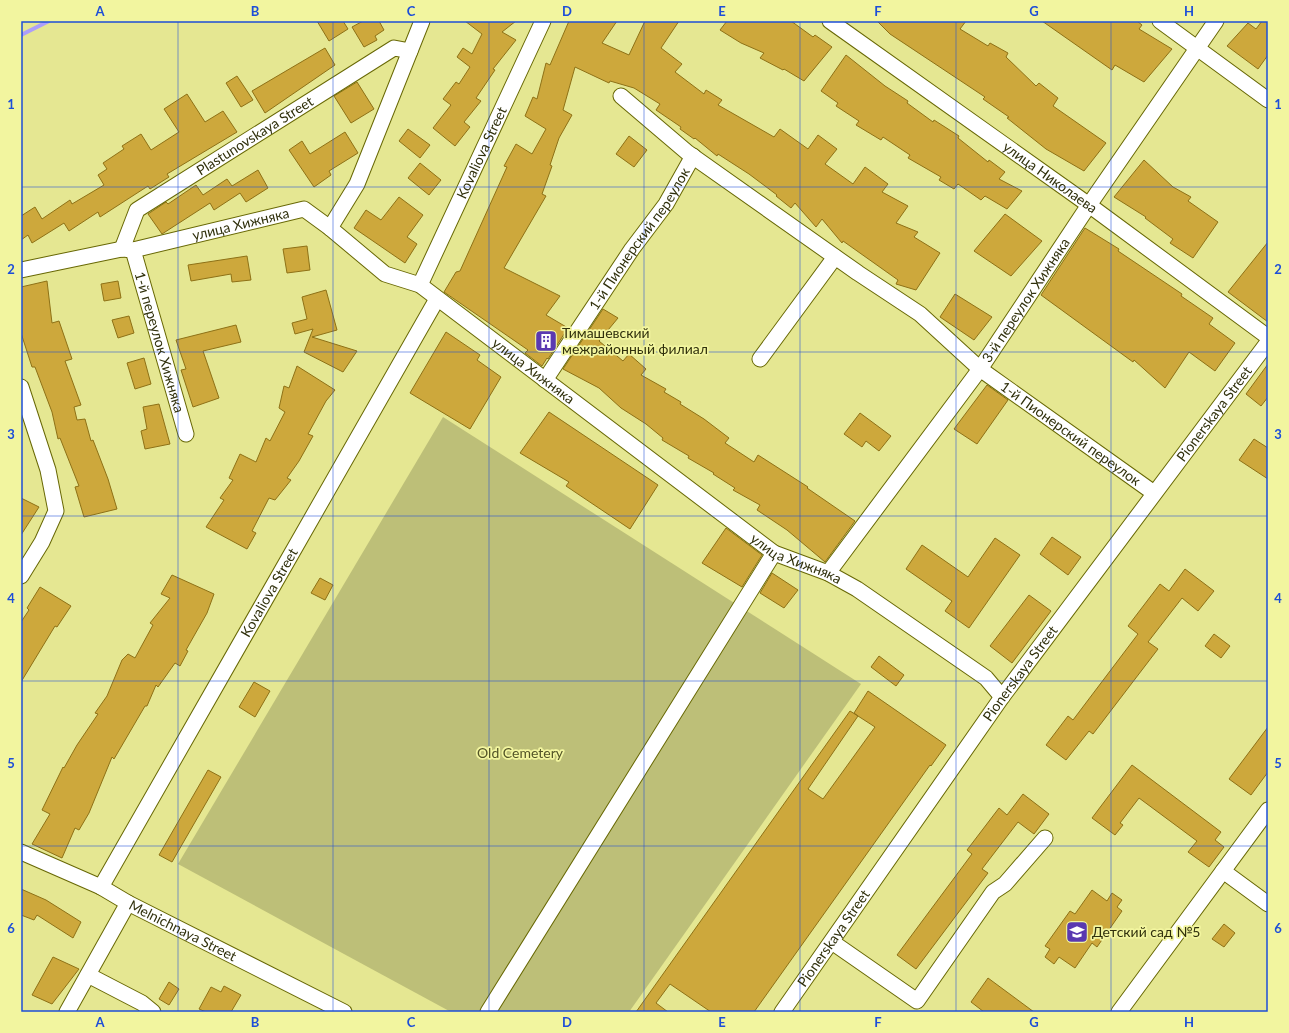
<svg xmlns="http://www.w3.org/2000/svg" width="1289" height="1033" font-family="Lato,sans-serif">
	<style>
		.green { fill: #bdbf78 }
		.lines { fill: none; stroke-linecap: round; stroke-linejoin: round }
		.stream { stroke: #ac9efa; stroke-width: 4 }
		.building { fill: #cda83c; stroke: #8e7116; fill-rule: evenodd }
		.minor-casing { stroke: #686805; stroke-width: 17 }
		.minor { stroke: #fff; stroke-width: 15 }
		.grid { fill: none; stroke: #1d4ed8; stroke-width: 1; stroke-opacity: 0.55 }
		.labels { text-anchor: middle; stroke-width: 3.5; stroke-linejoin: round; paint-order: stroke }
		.street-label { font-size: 14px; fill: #30300c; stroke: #f2f59f }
		.poi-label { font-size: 14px; fill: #30300c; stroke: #f2f59f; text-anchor: start }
		.park-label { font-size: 14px; fill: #525327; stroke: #f2f59f }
		.neatline { fill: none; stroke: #1d4ed8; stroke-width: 1.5 }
		.grid-label { font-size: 13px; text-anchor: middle; font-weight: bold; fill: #1d4ed8 }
	</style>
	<rect width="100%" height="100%" fill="#e5e792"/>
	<!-- green -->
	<path class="green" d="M 443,417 L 861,684 L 629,1012 L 451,1012 L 178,864 Z"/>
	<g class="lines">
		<!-- stream -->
		<path class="stream" d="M 21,35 L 49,21"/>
	</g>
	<!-- building -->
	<path class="building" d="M 317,21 L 343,21 L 348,29 L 329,41 Z
		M 363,21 L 379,21 L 384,30 L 375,36 L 377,40 L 364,47 L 352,27 Z
		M 465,21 L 516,21 L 502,32 L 516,40 L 493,69 L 495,70 L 476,98 L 481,101 L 464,122 L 470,127 L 455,146 L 433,128 L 451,105 L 443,99 L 456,82 L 459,84 L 470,67 L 457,57 L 463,48 L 472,54 L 482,34 Z
		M 569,21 L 617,21 L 602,43 L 629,55 L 645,21 L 679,21 L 661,48 L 682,64 L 675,72 L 704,94 L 706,90 L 722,100 L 718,105 L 774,137 L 780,129 L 808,149 L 818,135 L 837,149 L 825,164 L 853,184 L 865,167 L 888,184 L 882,192 L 908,206 L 896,223 L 918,232 L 914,237 L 940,253 L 916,290 L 896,284 L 898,280 L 843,241 L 842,243 L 822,219 L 816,227 L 795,203 L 791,208 L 776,196 L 777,195 L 749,174 L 718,154 L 717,156 L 695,138 L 694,139 L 680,129 L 681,127 L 656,110 L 660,104 L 634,88 L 610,81 L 609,83 L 575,67 L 563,110 L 572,115 L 559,138 L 550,165 L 552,166 L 542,194 L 546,196 L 504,268 L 560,296 L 546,315 L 568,328 L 548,359 L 547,358 L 542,366 L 525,353 L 528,350 L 444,292 L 456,272 L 460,271 L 507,167 L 504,166 L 516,144 L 532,154 L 546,129 L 525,116 L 533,97 L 537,99 L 546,63 L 550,65 Z
		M 727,21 L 791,21 L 813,37 L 815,35 L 832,47 L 804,81 L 784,69 L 783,70 L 760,58 L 764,53 L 741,43 L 720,30 Z
		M 877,21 L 966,21 L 960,29 L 988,46 L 990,43 L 1008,53 L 1006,57 L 1036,86 L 1039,83 L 1058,98 L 1053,106 L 1106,143 L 1084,171 L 1046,149 L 1007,118 L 1009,117 L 983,99 L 985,97 L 890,34 Z
		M 1042,21 L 1137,21 L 1142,25 L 1139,29 L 1172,49 L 1144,82 L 1115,65 L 1112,70 Z
		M 1262,21 L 1268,21 L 1268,55 L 1258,69 L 1227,46 L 1248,23 L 1256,29 Z
		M 325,48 L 335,65 L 265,113 L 252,91 Z
		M 846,55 L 885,86 L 908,101 L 907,103 L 933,122 L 934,120 L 959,136 L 958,138 L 988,162 L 989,160 L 1005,172 L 999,179 L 1022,191 L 1007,209 L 985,196 L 981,200 L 958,184 L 954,189 L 939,180 L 941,177 L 908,158 L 910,155 L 883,137 L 881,140 L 856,125 L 859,121 L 836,106 L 838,103 L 821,91 Z
		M 237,76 L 253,100 L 241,107 L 226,83 Z
		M 357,82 L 374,109 L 351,123 L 334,96 Z
		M 187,94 L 205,122 L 223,111 L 237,132 L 167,174 L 169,177 L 150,189 L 148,186 L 100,217 L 98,212 L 69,231 L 64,223 L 32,243 L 28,235 L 21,240 L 21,216 L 35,207 L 42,219 L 70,200 L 72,204 L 104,185 L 98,175 L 107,169 L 103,163 L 124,149 L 122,146 L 141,134 L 151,150 L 179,132 L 164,109 Z
		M 408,129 L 430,145 L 420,158 L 399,141 Z
		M 345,132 L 358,153 L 329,171 L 331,175 L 314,187 L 289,150 L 302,141 L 310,154 Z
		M 629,136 L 647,150 L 634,167 L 616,154 Z
		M 1144,160 L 1173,187 L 1191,197 L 1188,201 L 1218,222 L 1193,258 L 1170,243 L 1173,239 L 1145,218 L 1146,217 L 1114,197 Z
		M 420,163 L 441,180 L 429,195 L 408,178 Z
		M 258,170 L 268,188 L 246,202 L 240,193 L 214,210 L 210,203 L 162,234 L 148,214 L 166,202 L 168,204 L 196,185 L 203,195 L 227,179 L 232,186 Z
		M 399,197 L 423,215 L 407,237 L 417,244 L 405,263 L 354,228 L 366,210 L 381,220 Z
		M 1005,214 L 1042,241 L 1011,276 L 974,251 Z
		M 1085,228 L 1119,249 L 1118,251 L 1182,294 L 1181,296 L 1213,318 L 1209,324 L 1235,343 L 1215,371 L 1189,352 L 1165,388 L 1134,360 L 1133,362 L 1041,295 Z
		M 1268,242 L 1268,322 L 1228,292 Z
		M 307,246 L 310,270 L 287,273 L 283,249 Z
		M 247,256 L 251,280 L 232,282 L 231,274 L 191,281 L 188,265 Z
		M 47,281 L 52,323 L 59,321 L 72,359 L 65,361 L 81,405 L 74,407 L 77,420 L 85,419 L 91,441 L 93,440 L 108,479 L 117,509 L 84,517 L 75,487 L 79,486 L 60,438 L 58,439 L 52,412 L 35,367 L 32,367 L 21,333 L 21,287 Z
		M 118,281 L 121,298 L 104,301 L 101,284 Z
		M 326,290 L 337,330 L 312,337 L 357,351 L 343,372 L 304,352 L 313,329 L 295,334 L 292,323 L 307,319 L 302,297 Z
		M 955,294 L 992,317 L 974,340 L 940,317 Z
		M 603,309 L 618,318 L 599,341 L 623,361 L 629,354 L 646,369 L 641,375 L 666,389 L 664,392 L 681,402 L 680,404 L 704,419 L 729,438 L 725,443 L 754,462 L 758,455 L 808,487 L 807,488 L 855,521 L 825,562 L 787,530 L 757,510 L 760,505 L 733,490 L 735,488 L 713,474 L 714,473 L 688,458 L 689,456 L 662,440 L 663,438 L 646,424 L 621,408 L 599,388 L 563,369 Z
		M 129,316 L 134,333 L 118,338 L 112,320 Z
		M 236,325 L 241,342 L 203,351 L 219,398 L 193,407 L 181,370 L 186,369 L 176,340 Z
		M 446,332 L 480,355 L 477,360 L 501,377 L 470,429 L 410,393 Z
		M 144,358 L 151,384 L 135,389 L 127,363 Z
		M 1268,364 L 1268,397 L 1261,406 L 1246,394 Z
		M 297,366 L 335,390 L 326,401 L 308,434 L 313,436 L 299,461 L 287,478 L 291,480 L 275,500 L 269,498 L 252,531 L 256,533 L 247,549 L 206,527 L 224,500 L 220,498 L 233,480 L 229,478 L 240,454 L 256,462 L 266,438 L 270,441 L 285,412 L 279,408 L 284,386 L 289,388 Z
		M 987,385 L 1008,400 L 977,444 L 954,429 Z
		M 159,404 L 170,444 L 145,449 L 141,431 L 147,429 L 143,407 Z
		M 549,412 L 658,485 L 630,529 L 566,486 L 569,482 L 520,453 Z
		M 860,413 L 891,436 L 879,451 L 866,441 L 862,447 L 844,434 Z
		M 1254,439 L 1268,448 L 1268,479 L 1239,460 Z
		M 21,498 L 39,507 L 21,535 Z
		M 726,528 L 762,555 L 742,587 L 702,563 Z
		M 1052,537 L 1081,557 L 1068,575 L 1040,554 Z
		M 995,538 L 1020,555 L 969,628 L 945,611 L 952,601 L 906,569 L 922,545 L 968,577 Z
		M 1185,569 L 1214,591 L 1198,611 L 1182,598 L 1148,642 L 1158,649 L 1093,734 L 1089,731 L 1066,760 L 1046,745 L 1068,716 L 1073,720 L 1138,634 L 1128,626 L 1160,584 L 1169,591 Z
		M 772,573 L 798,590 L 784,608 L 760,593 Z
		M 172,575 L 214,594 L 207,613 L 186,650 L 188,651 L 180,666 L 175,663 L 158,687 L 156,685 L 147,706 L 145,706 L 114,759 L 112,757 L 89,813 L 79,830 L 75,828 L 62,858 L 32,844 L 50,814 L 42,810 L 63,767 L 64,768 L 77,745 L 98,714 L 95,713 L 107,696 L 122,660 L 128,654 L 135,658 L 153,625 L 150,623 L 170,598 L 161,594 Z
		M 320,578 L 333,585 L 325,600 L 311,593 Z
		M 40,587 L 71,606 L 57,627 L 55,626 L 21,682 L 21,622 L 29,610 L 27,608 Z
		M 1029,595 L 1051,611 L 1012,663 L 990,646 Z
		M 1214,634 L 1230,646 L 1221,658 L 1205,646 Z
		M 879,656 L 904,675 L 896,686 L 871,667 Z
		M 254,682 L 270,691 L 255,717 L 239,707 Z
		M 868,691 L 946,745 L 931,766 L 930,765 L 754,1012 L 711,1012 L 670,984 L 656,1003 L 668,1012 L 636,1012 L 850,711 L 858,716 L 854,713 ZM 858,716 L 875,727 L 823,799 L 808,789 Z
		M 1268,727 L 1268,772 L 1251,795 L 1229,779 Z
		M 1132,765 L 1221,832 L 1215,840 L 1224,847 L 1209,867 L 1188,852 L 1197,841 L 1139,798 L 1120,823 L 1123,825 L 1115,835 L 1092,818 Z
		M 208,770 L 221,777 L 172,862 L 159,855 Z
		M 1023,794 L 1049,814 L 1034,834 L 1018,822 L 982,869 L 988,873 L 916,969 L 897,955 L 972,854 L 967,850 L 999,808 L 1007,815 Z
		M 21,889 L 46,900 L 81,922 L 73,938 L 37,915 L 34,920 L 21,915 Z
		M 1092,890 L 1107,901 L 1112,893 L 1122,900 L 1117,907 L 1122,911 L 1097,947 L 1092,943 L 1075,968 L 1059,957 L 1054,964 L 1045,957 L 1050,949 L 1045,946 L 1070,911 L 1075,914 Z
		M 1224,924 L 1235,933 L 1224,947 L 1212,939 Z
		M 53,957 L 79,969 L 52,1004 L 32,995 Z
		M 988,978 L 1034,1012 L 984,1012 L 971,1002 Z
		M 169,982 L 179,989 L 169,1005 L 159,999 Z
		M 224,986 L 241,995 L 231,1012 L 206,1012 L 199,1009 L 211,987 L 221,992 Z"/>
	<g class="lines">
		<!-- minor casing -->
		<g class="minor-casing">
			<g id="minor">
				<path id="s1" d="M 830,21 L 1089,205 L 1268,337"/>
				<path d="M 1160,21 L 1268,100"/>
				<path id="s2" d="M 621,96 L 688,153 L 858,273 L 920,314 L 980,369 L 1154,493"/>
				<path d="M 330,228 L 357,184 L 422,21"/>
				<path id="s3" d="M 122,249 L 137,210 L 394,48 L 410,51"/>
				<path id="s4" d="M 133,250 L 186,434"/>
				<path id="s5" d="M 21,270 L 122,249 L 133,250 L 304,209 L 330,228 L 385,274 L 420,285 L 774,553 L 828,573 L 857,589 L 986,678 L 1002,697"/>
				<path id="s6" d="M 420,285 L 543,21"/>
				<path d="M 760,359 L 835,257"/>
				<path id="s7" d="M 545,380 L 632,249 L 666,204 L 693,156"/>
				<path d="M 21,387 L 48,470 L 56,511 L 42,542 L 21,576"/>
				<path id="s8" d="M 828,573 L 980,369 L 1089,205 L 1216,21"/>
				<path id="s9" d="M 21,852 L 101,887 L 128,903 L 344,1012"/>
				<path d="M 1223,871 L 1268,904"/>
				<path id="s10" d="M 101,887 L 437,299"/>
				<path d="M 832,942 L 917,1001 L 993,892 L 1005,884 L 1045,838"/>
				<path d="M 88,975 L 142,1003 L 153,1012"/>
				<path d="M 67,1012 L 128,903"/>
				<path d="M 488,1012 L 774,553"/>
				<path id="s11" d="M 782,1012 L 1002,697 L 1268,342"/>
				<path d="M 1119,1012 L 1268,810"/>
			</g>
		</g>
		<!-- minor -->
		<use href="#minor" class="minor"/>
	</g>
	<!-- grid -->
	<path class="grid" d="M 178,21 L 178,1012M 333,21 L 333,1012M 489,21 L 489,1012M 644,21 L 644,1012M 800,21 L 800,1012M 956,21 L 956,1012M 1111,21 L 1111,1012M 21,187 L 1268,187M 21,352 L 1268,352M 21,516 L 1268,516M 21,681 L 1268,681M 21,846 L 1268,846"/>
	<!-- icons -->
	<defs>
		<g id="building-square" transform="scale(1.15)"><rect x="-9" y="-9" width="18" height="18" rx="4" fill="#5a39b1" stroke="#f2f59f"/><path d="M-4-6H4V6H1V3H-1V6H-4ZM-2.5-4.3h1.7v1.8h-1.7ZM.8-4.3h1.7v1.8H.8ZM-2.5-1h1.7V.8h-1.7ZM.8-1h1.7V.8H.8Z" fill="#fff"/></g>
		<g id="school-square" transform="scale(1.15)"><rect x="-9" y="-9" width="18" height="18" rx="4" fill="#5a39b1" stroke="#f2f59f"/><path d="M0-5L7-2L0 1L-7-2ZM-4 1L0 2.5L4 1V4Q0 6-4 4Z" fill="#fff"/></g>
	</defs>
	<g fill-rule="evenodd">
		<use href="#building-square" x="546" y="341"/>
		<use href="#school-square" x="1077" y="932"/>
	</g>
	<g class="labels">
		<!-- street labels -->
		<g class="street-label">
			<text dy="5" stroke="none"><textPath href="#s3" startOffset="181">Plastunovskaya Street</textPath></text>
			<text dy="5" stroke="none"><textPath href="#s6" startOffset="146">Kovaliova Street</textPath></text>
			<text dy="5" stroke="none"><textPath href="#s1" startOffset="270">улица Николаева</textPath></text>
			<text dy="5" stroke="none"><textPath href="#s5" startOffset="225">улица Хижняка</textPath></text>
			<text dy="5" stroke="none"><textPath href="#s7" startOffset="170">1-й Пионерский переулок</textPath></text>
			<text dy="5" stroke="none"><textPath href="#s8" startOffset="337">3-й переулок Хижняка</textPath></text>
			<text dy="5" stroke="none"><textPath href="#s4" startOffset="96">1-й переулок Хижняка</textPath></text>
			<text dy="5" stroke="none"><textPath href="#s5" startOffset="573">улица Хижняка</textPath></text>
			<text dy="5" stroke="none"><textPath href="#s11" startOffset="738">Pionerskaya Street</textPath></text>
			<text dy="5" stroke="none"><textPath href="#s2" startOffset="563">1-й Пионерский переулок</textPath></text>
			<text dy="5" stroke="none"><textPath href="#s5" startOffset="897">улица Хижняка</textPath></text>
			<text dy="5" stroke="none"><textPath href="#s10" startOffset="339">Kovaliova Street</textPath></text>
			<text dy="5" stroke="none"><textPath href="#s11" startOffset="414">Pionerskaya Street</textPath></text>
			<text dy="5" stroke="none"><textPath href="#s9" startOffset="180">Melnichnaya Street</textPath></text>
			<text dy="5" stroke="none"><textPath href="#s11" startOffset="90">Pionerskaya Street</textPath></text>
		</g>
		<!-- poi labels -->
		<g class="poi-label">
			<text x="562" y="338">Тимашевский<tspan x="562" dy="16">межрайонный филиал</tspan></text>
			<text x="1092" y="937">Детский сад №5</text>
		</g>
		<!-- park labels -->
		<g class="park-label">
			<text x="520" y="758">Old Cemetery</text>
		</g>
	</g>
	<!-- border -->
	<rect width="1289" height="1033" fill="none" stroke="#f2f59f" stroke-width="44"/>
	<rect x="22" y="22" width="1245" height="989" class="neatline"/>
	<g class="grid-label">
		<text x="100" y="16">A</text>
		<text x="255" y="16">B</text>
		<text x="411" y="16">C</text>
		<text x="567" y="16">D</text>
		<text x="722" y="16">E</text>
		<text x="878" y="16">F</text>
		<text x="1034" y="16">G</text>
		<text x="1189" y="16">H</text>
		<text x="11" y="109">1</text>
		<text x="1278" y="109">1</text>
		<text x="11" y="274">2</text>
		<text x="1278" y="274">2</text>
		<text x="11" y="439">3</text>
		<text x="1278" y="439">3</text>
		<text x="11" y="603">4</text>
		<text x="1278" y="603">4</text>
		<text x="11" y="768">5</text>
		<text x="1278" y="768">5</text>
		<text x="11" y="933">6</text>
		<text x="1278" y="933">6</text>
		<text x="100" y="1027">A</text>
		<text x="255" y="1027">B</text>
		<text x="411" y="1027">C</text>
		<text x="567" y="1027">D</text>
		<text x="722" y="1027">E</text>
		<text x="878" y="1027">F</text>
		<text x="1034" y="1027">G</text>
		<text x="1189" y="1027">H</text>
	</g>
</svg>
